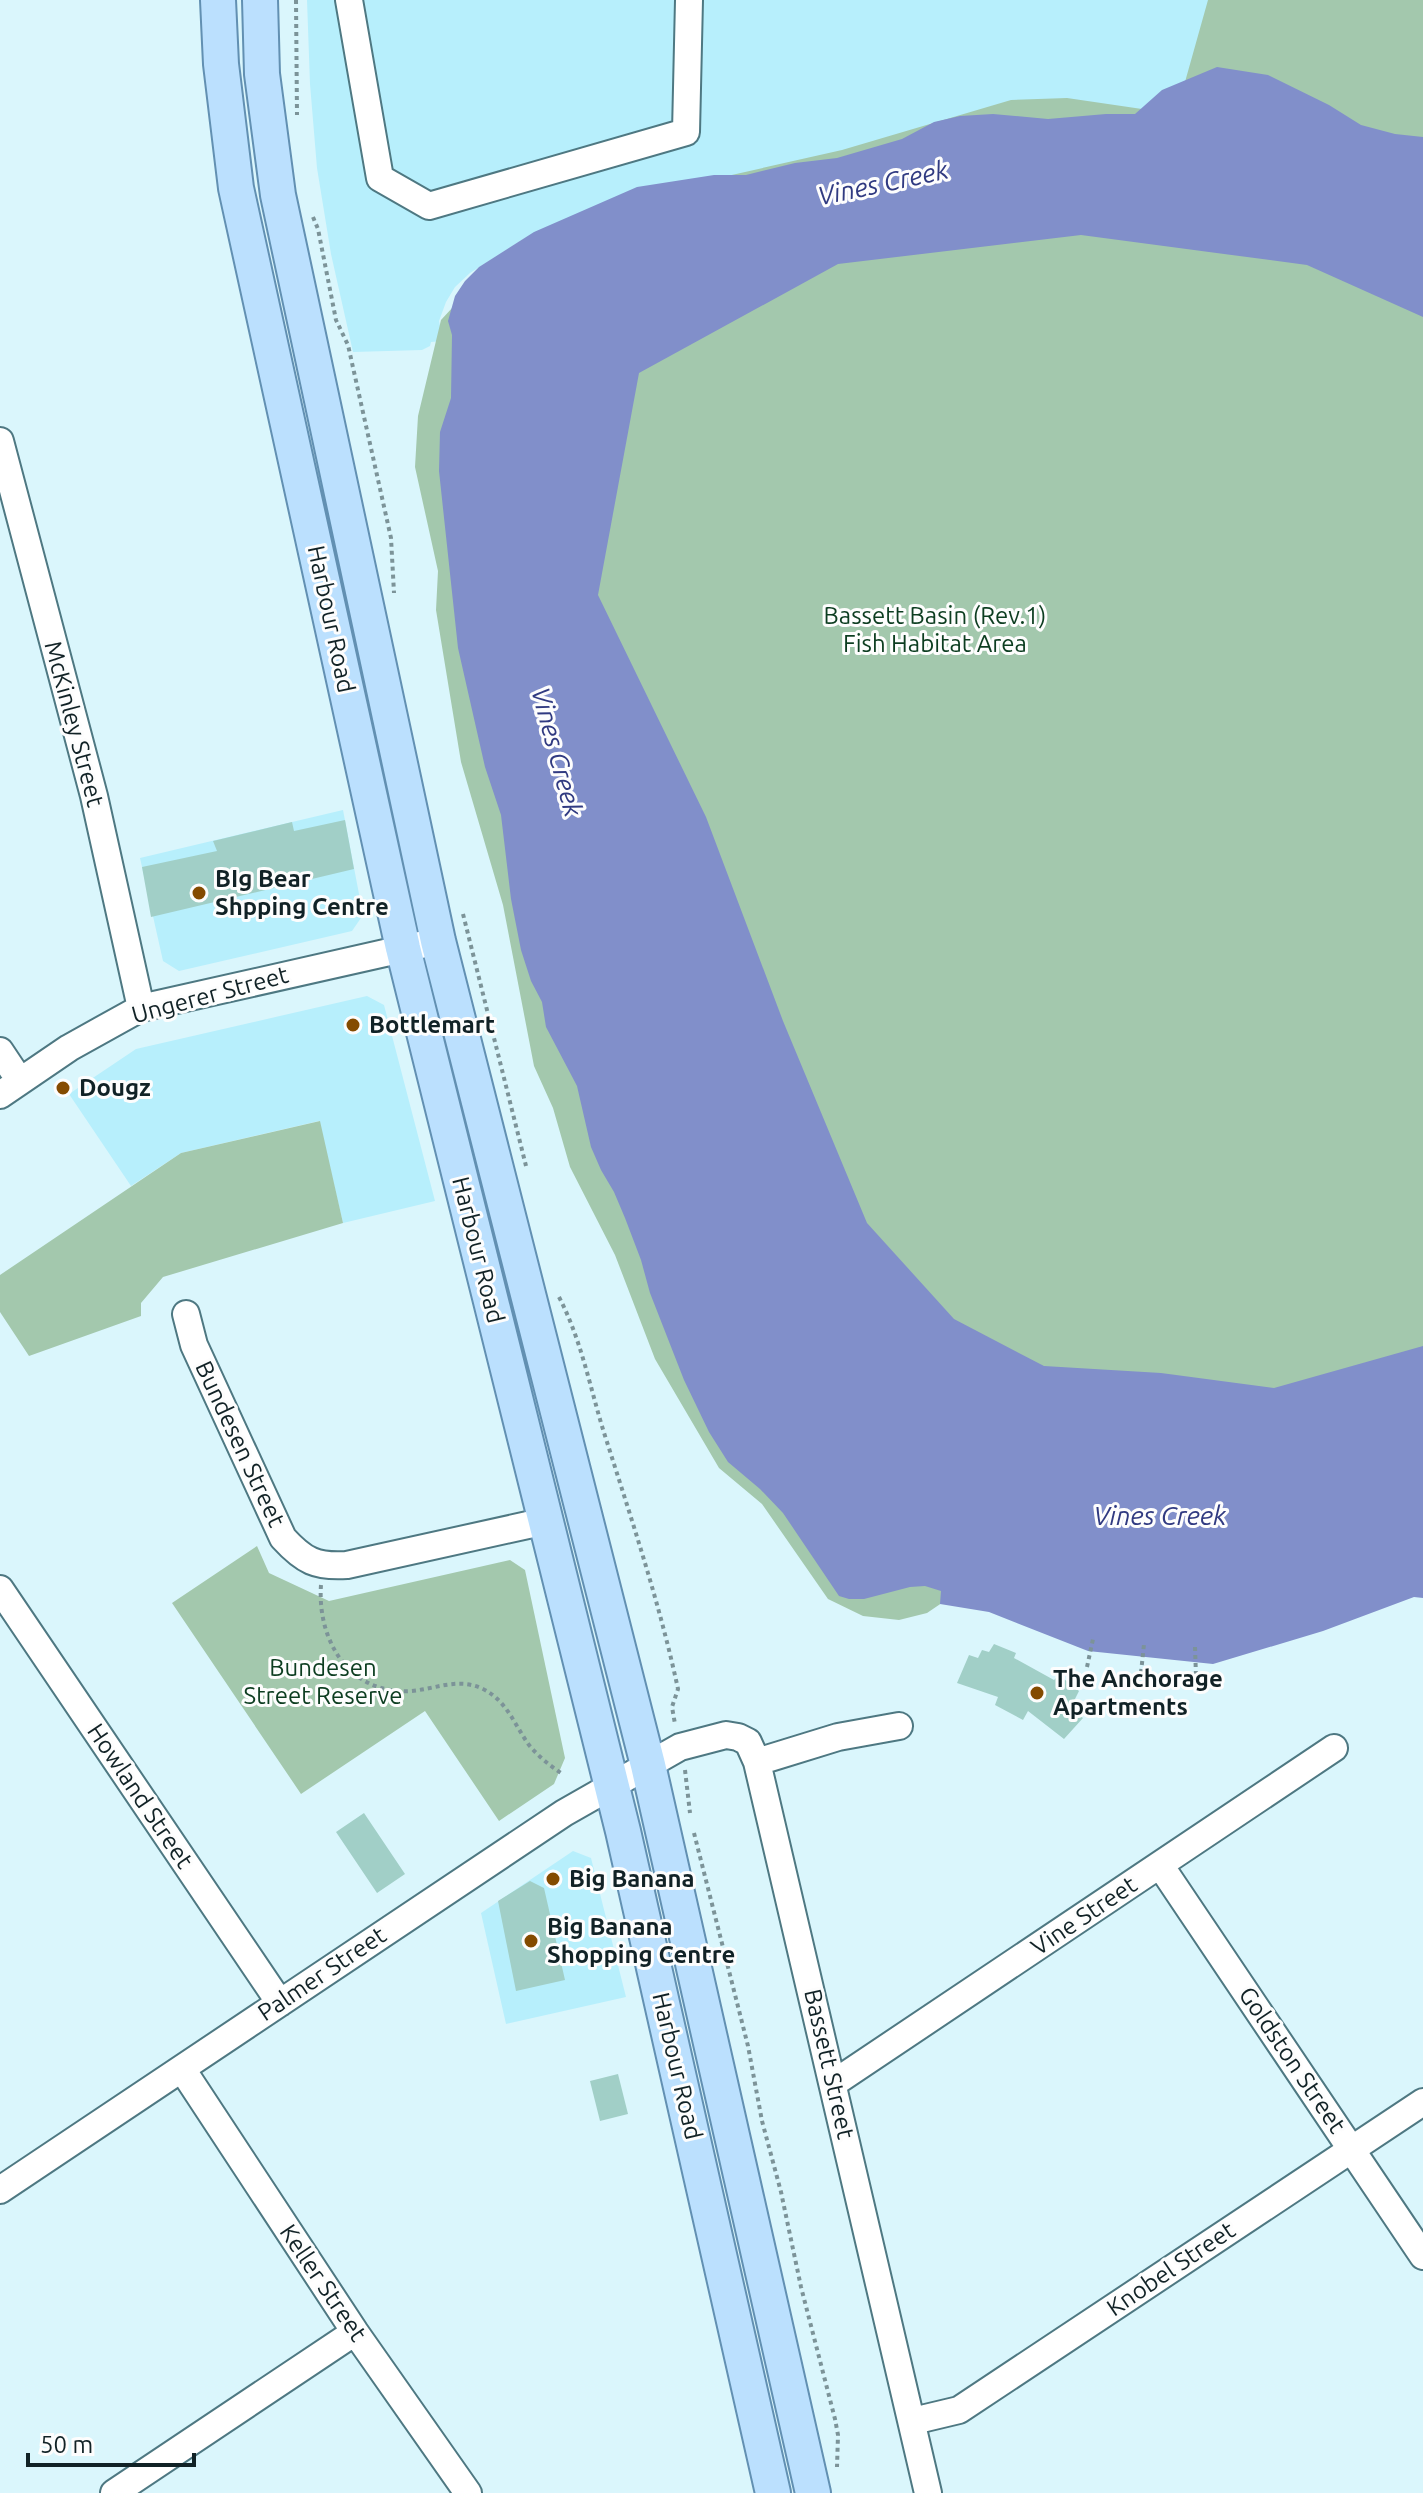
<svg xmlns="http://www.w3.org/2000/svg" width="1423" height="2493" font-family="Ubuntu,sans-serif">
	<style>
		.built { fill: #b7effc }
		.green { fill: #a3c8ad }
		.water { fill: #818fca }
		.building { fill: #a1cfc7 }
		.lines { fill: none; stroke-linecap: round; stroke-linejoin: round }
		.minor-casing { stroke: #4e7882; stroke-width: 30 }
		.major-casing { stroke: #6290b2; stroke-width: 38 }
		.path { stroke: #7c9398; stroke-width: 4; stroke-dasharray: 4 4; stroke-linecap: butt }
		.minor { stroke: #fff; stroke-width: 26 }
		.major { stroke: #bbe0fe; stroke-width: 34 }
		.poi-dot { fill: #844b00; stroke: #fdfdfd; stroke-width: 3 }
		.labels { text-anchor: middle; stroke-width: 6; stroke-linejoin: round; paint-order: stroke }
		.park-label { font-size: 24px; fill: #0c3d20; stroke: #fdfdfd }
		.street-label { font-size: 24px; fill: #112226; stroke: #fdfdfd }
		.poi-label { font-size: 24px; font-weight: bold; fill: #112226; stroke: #fdfdfd; text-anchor: start }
		.water-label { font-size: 26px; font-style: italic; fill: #303a81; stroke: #fdfdfd }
	</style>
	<rect width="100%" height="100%" fill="#daf6fc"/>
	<!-- built -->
	<path class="built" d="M 307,0 L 1213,0 L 1195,77 L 1135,114 L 931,123 L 900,141 L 525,238 L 470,273 L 455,287 L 446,302 L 439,321 L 443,341 L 431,342 L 430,346 L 422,350 L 353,352 L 331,254 L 317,168 L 310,84 Z
		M 343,810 L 363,915 L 352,931 L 179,971 L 163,961 L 140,858 Z
		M 367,996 L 384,1005 L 435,1201 L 343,1223 L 319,1121 L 181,1153 L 131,1186 L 69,1094 L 136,1049 Z
		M 573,1851 L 591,1858 L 626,1997 L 506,2024 L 481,1913 Z"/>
	<!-- green -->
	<path class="green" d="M 1208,0 L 1423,0 L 1423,1535 L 992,1569 L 927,1613 L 899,1620 L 863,1616 L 828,1599 L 762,1504 L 719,1468 L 655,1359 L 615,1255 L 570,1167 L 553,1108 L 534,1066 L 503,905 L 461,762 L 436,610 L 438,571 L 415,467 L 418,416 L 441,320 L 477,281 L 705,181 L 842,150 L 1011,100 L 1067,98 L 1176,114 Z
		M 320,1121 L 343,1223 L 163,1277 L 141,1303 L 141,1316 L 29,1356 L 0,1312 L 0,1275 L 181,1153 Z
		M 257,1546 L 269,1573 L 329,1601 L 510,1560 L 525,1570 L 565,1758 L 554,1784 L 499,1821 L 425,1711 L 301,1794 L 172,1603 Z"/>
	<!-- water -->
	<path class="water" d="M 1217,67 L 1268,75 L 1329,105 L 1361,125 L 1395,134 L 1423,137 L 1423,317 L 1307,265 L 1081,235 L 838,264 L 639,373 L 598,595 L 706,817 L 783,1021 L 867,1223 L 954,1319 L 1044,1366 L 1161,1373 L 1274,1388 L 1423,1346 L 1423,1598 L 1414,1597 L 1323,1631 L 1213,1664 L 1088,1651 L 989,1612 L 940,1604 L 941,1591 L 925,1586 L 910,1587 L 864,1599 L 849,1599 L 839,1596 L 783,1513 L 760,1489 L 728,1462 L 709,1432 L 684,1380 L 650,1293 L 641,1260 L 625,1218 L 614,1192 L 601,1170 L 591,1147 L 577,1086 L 546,1027 L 542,1002 L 531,981 L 521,950 L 511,899 L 501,815 L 485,767 L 458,648 L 439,471 L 440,432 L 451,398 L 452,335 L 448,321 L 455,296 L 465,281 L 479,267 L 534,232 L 637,187 L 714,175 L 746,175 L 795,163 L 837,158 L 902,139 L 934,122 L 960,116 L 993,114 L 1048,119 L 1106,114 L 1135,114 L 1162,90 Z"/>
	<!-- building -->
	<path class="building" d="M 345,820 L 354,869 L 151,917 L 142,867 L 217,851 L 213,841 L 292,822 L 294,831 Z
		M 994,1644 L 1016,1653 L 1014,1658 L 1054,1680 L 1059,1675 L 1079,1691 L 1075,1699 L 1080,1703 L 1074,1711 L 1083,1718 L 1064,1739 L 1028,1711 L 1023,1720 L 995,1705 L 998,1697 L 957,1683 L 969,1655 L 978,1658 L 982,1650 L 989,1652 Z
		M 364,1813 L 405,1874 L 377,1893 L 336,1832 Z
		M 530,1881 L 544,1888 L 565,1980 L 516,1991 L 498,1901 Z
		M 618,2074 L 628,2114 L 600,2121 L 590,2081 Z"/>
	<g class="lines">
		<!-- minor casing -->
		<g class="minor-casing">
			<path id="minor" d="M 349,0 L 380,178 L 429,206 L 686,132 L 689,0
				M 0,441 L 94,796 L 141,1008
				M 0,1051 L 20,1081
				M 0,1095 L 69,1048 L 141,1008 L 438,941
				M 186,1314 L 194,1345 L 283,1538 C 304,1561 316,1567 347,1565 L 546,1521
				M 0,1589 L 280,2003
				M 757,1762 L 838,1737 L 899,1726
				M 1160,1865 L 1423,2256
				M 182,2069 L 355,2332 L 468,2493
				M 834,2083 L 1334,1748
				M 0,2190 L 564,1813 L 680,1747 L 726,1735 L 738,1737 L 748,1742 L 757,1762 L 928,2493
				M 913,2421 L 959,2410 L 1423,2102
				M 114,2493 L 355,2332"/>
		</g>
		<!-- major casing -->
		<g class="major-casing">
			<path id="major" d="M 218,0 L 221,64 L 236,188 L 403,948 L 623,1831 L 773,2493
				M 260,0 L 262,74 L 278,195 L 438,941 L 648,1765 L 813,2493"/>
		</g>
		<!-- path -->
		<path class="path" d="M 296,0 L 297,115
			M 313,217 L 318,229 L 336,320 L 348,345 L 391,538 L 394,593
			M 463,914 L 526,1166
			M 559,1297 C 583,1343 591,1394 607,1442 C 633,1524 660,1605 678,1689 L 672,1707 L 675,1724
			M 321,1585 C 317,1640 349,1695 411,1691 C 436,1689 458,1677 483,1689 C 507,1701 514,1724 529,1745 C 538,1756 549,1765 561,1773
			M 1195,1647 L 1196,1676
			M 1087,1667 L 1093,1639
			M 1141,1673 L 1144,1644
			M 685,1770 L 690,1813
			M 694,1833 L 748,2046 L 762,2121 L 781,2192 L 801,2287 L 835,2419 L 838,2435 L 837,2467"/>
		<!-- minor -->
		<use href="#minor" class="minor"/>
		<!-- major -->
		<use href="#major" class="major"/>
	</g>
	<!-- markers -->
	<g class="poi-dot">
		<circle cx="199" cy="893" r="8"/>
		<circle cx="353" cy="1025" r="8"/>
		<circle cx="63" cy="1088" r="8"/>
		<circle cx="1037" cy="1693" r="8"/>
		<circle cx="553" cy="1879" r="8"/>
		<circle cx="531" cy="1941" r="8"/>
	</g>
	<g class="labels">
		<!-- park labels -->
		<g class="park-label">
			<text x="935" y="624">Bassett Basin (Rev.1)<tspan x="935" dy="28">Fish Habitat Area</tspan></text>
			<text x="323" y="1676">Bundesen<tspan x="323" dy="28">Street Reserve</tspan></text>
		</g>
		<!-- street labels -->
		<g class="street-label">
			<text transform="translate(331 619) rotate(78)" y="8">Harbour Road</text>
			<text transform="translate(74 724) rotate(75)" y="8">McKinley Street</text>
			<text transform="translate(210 995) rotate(-15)" y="8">Ungerer Street</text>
			<text transform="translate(478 1250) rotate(76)" y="8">Harbour Road</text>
			<text transform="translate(240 1444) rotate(65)" y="8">Bundesen Street</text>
			<text transform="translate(140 1796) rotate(56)" y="8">Howland Street</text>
			<text transform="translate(1084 1916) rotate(-34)" y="8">Vine Street</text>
			<text transform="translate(322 1974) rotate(-34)" y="8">Palmer Street</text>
			<text transform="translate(1292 2060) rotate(56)" y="8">Goldston Street</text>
			<text transform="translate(829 2064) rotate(77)" y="8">Bassett Street</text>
			<text transform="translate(677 2066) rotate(77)" y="8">Harbour Road</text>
			<text transform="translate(1171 2269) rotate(-34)" y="8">Knobel Street</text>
			<text transform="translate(323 2283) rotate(56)" y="8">Keller Street</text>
		</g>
		<!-- poi labels -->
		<g class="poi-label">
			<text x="215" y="887">BIg Bear<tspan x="215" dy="28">Shpping Centre</tspan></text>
			<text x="369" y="1033">Bottlemart</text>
			<text x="79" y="1096">Dougz</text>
			<text x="1053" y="1687">The Anchorage<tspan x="1053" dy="28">Apartments</tspan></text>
			<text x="569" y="1887">Big Banana</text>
			<text x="547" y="1935">Big Banana<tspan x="547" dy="28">Shopping Centre</tspan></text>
		</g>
		<!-- water labels -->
		<g class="water-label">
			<text transform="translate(883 183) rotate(-12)" y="9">Vines Creek</text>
			<text transform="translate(557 752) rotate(75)" y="9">Vines Creek</text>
			<text x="1160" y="1525">Vines Creek</text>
		</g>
	</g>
	<!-- scale -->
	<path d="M28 2453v12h166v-12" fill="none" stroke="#112226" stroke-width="4"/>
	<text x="40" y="2453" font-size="24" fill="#112226" stroke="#fdfdfd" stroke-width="6" paint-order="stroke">50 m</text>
</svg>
